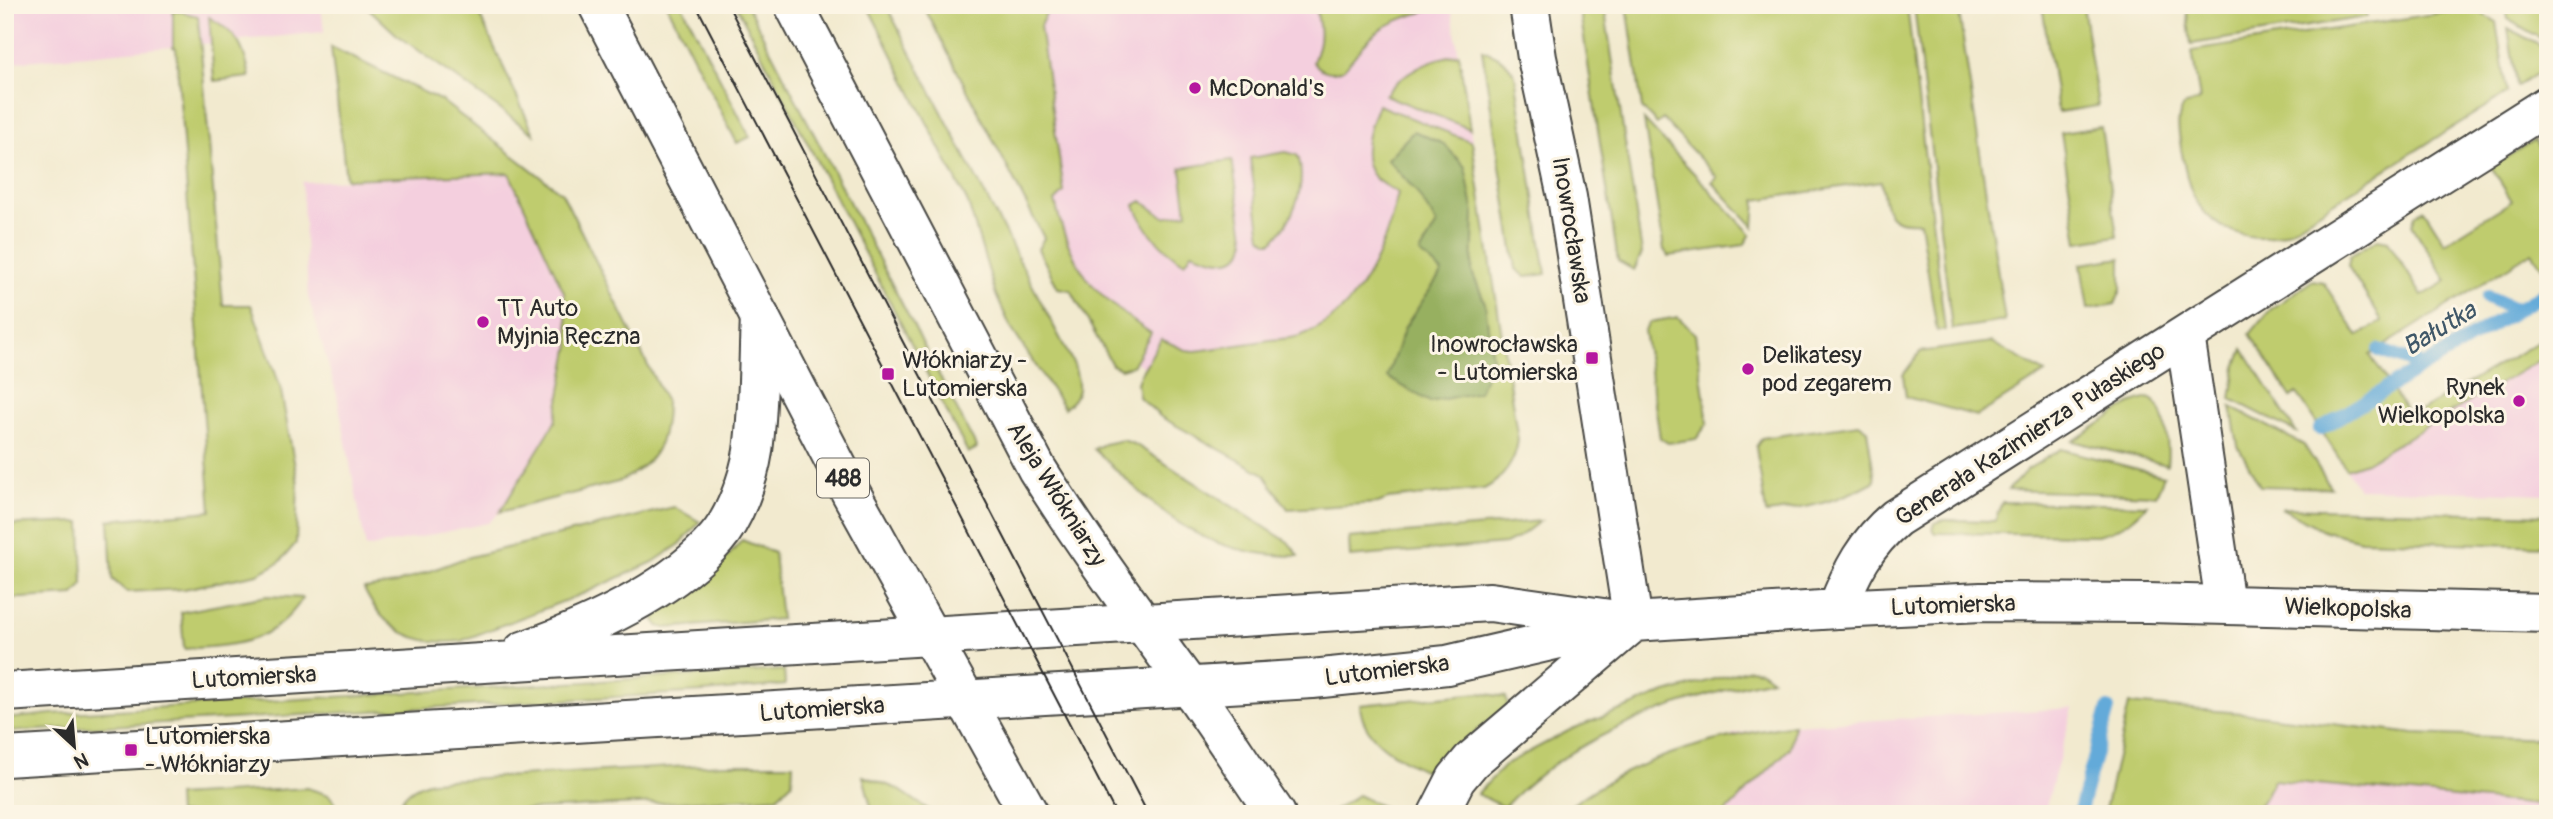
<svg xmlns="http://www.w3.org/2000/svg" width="2553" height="819" font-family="Pangolin,sans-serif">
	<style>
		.built { fill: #f4cfde }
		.green { fill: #bfcc6e; stroke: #757c4c; stroke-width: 2 }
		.forest { fill: #97b061; stroke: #616e46; stroke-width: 2 }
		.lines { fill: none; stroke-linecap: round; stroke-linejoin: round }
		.stream { stroke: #63aad9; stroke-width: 14 }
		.street-casing { stroke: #494844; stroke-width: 42 }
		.secondary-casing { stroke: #494844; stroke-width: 42 }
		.primary-casing { stroke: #494844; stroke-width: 42 }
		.street { stroke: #fff; stroke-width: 38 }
		.secondary { stroke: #fff; stroke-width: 38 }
		.primary { stroke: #fff; stroke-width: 38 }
		.tram { stroke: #2b2b2b; stroke-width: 2 }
		.poi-dot { fill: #b5179e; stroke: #fcf5e5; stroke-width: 2.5 }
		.labels { text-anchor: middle; stroke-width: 6; stroke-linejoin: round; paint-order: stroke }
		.shield { fill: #fcf5e5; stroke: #6a6863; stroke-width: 2 }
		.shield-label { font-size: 23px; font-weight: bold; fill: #2b2b2b }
		.poi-label { font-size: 24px; fill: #2b2b2b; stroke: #fcf5e5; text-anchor: start }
		.street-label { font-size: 24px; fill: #2b2b2b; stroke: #fcf5e5 }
		.water-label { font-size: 26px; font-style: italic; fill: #3f5768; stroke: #fcf5e5 }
	</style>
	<rect width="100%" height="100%" fill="#fcf5e5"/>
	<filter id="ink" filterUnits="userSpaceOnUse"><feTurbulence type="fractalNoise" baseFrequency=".0143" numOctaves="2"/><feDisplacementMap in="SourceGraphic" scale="14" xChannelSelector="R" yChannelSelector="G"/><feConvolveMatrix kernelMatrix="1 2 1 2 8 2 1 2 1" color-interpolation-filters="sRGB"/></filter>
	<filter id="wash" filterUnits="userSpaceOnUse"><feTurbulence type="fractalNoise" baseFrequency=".00686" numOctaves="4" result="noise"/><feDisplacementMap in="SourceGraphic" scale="28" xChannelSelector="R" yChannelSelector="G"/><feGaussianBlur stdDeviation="1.57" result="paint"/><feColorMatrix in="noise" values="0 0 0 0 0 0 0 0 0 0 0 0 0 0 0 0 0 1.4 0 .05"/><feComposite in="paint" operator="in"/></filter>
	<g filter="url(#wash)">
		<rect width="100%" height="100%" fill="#f2eacf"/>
		<!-- built -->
		<path class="built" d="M 5,5 L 321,5 L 324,32 L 5,63 Z
			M 923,5 L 1451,5 L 1493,277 L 1444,318 L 1144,367 L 1134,361 Z
			M 509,173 L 564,292 L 570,344 L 555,422 L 500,512 L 488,523 L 366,548 L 337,395 L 308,296 L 302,182 Z
			M 2548,355 L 2548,494 L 2358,489 L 2346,469 L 2366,462 Z
			M 2073,708 L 2044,814 L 1657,814 L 1733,734 L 1794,725 Z
			M 2274,780 L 2548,806 L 2548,814 L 2255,814 Z"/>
		<!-- green -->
		<path class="green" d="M 365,5 L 475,5 L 534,134 L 396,34 Z
			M 667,5 L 682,5 L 750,137 L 737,143 Z
			M 736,5 L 747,5 L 977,448 L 968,453 Z
			M 867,5 L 886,5 L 1074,365 C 1080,385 1082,396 1064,408 L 1011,328 L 996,295 L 968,203 Z
			M 923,5 L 1050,5 L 1040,26 L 1064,192 L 1055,201 C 1070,268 1094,296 1151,333 L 1132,366 L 1121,369 L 1112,365 L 1071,290 L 1058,288 L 1038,249 L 1044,238 Z
			M 1315,5 L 1449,5 C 1423,12 1393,18 1372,36 C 1363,44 1350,64 1343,69 C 1332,76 1320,70 1313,62 C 1322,39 1321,29 1315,5 Z
			M 1579,5 L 1604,5 L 1642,253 L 1634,270 L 1618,261 Z
			M 1627,5 L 1907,5 L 1945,330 L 1937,331 L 1920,222 C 1885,225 1886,210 1881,181 L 1756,200 L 1754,227 L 1712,182 L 1717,177 L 1663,119 L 1657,124 L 1642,108 Z
			M 1914,5 L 1958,5 L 2005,321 L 1952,329 Z
			M 2042,5 L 2083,5 L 2098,106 L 2058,112 Z
			M 2186,5 L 2365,5 L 2367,17 L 2191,44 Z
			M 2505,5 L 2548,5 L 2548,42 L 2507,19 Z
			M 2472,8 L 2496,22 L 2507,93 L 2290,230 C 2255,247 2211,231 2193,195 C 2186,180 2184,164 2181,148 C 2179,133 2175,119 2184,106 L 2200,100 L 2192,51 Z
			M 173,10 L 198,16 L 223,305 L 251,305 L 280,386 L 298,483 L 296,543 L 280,562 L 258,574 L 184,589 L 127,592 L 112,579 L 109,520 L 211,511 L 176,48 L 173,47 Z
			M 209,17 C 237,33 244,46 250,77 L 214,81 Z
			M 2508,28 L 2548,50 L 2548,67 L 2517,86 Z
			M 331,47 L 442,101 L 562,193 L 666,402 C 666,444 655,464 618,482 L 500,512 L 555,422 L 570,344 L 564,292 L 509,173 L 346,179 Z
			M 1482,50 C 1498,55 1507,61 1515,75 L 1546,274 L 1526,277 L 1516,269 Z
			M 1459,54 L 1470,129 L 1385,95 C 1405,70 1427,60 1459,54 Z
			M 1378,105 L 1472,142 L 1518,440 C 1515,463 1504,478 1484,489 L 1388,499 L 1378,503 L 1288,509 L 1264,474 L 1161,417 L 1139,397 L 1137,383 L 1140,375 L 1161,339 L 1185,350 L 1195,351 C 1220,348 1245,344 1270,340 C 1280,339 1292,339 1302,335 C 1360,314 1385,249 1398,193 C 1390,188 1380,184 1374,177 C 1357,159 1370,124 1378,105 Z
			M 1644,120 L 1751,234 L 1744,245 L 1669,256 L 1664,250 Z
			M 2101,127 L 2117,236 L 2078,242 L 2061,133 Z
			M 2534,140 L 2548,161 L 2548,276 L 2532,252 L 2370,355 L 2410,417 L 2548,336 L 2548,355 L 2366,462 L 2346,469 L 2297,393 L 2291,397 L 2250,334 L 2270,310 L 2313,280 L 2323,282 L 2358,336 L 2382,321 L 2348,266 L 2350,256 L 2378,239 L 2388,241 L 2422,296 L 2447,281 L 2412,225 L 2415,216 L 2424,210 L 2445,243 L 2512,201 L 2491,167 Z
			M 1286,152 L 1297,155 L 1299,159 C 1306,189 1293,221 1272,242 L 1267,242 L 1261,237 L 1250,158 Z
			M 1232,160 L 1245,242 C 1241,270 1210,259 1192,252 L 1185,263 C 1161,249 1145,231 1135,205 L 1142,201 L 1164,217 L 1187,213 L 1181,168 Z
			M 2121,258 L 2121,290 L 2115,304 L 2088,309 L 2081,264 Z
			M 1678,317 L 1695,334 L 1708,423 L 1696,439 L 1668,443 L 1660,438 L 1644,330 L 1650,322 Z
			M 1991,342 L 2045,373 L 1977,416 L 1906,397 L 1903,375 L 1920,352 Z
			M 2243,349 L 2296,432 L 2231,399 L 2236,367 Z
			M 2148,398 C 2167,403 2169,448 2167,465 L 2073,441 L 2130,404 Z
			M 2231,407 L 2304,445 L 2331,488 L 2260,486 L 2238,446 Z
			M 1859,424 L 1867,430 L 1875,481 C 1837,502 1809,508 1766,513 L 1756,447 L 1762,438 Z
			M 1123,440 L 1136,445 L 1288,542 L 1299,556 C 1198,556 1163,513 1094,449 L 1104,444 Z
			M 2061,449 L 2164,476 L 2156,495 L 2008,490 L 2028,469 Z
			M 2002,502 L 2147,505 C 2132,521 2118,531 2097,535 L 1936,533 L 1933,529 L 1935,523 L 1944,520 L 1995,521 Z
			M 674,507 L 700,522 L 680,544 L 653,562 L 585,593 L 461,641 C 416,646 384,631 364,589 L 395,584 L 465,558 Z
			M 2281,508 L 2548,515 L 2548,546 L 2361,540 L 2325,531 Z
			M 1540,521 L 1519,537 L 1505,544 L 1350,557 L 1349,538 Z
			M 81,522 L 83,584 L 74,595 L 5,599 L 5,525 Z
			M 742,540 L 774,553 L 781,619 L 665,628 L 658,626 L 655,620 L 656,612 C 692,587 713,576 742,540 Z
			M 267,596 L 303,598 C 272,645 235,645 184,649 L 181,612 Z
			M 1750,669 L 1761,671 L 1772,679 C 1676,700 1573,734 1504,807 L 1477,794 L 1506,764 L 1572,729 L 1659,695 Z
			M 784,670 L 785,685 L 703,692 L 5,732 L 5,719 L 51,714 Z
			M 1479,693 L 1506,697 L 1508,706 L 1456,747 L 1434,775 C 1404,760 1362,743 1360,705 Z
			M 2129,704 L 2242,713 L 2414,734 L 2548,739 L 2548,806 L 2274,780 L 2255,814 L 2104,814 Z
			M 1794,725 L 1790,748 L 1724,814 L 1560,814 C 1628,759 1710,738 1794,725 Z
			M 723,764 L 793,764 L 792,783 L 777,797 L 440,814 L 397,814 C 399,795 415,785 432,781 Z
			M 863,776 L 898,789 L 935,814 L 873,814 Z
			M 307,788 L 329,795 L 343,814 L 178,814 L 177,796 Z
			M 1358,795 L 1397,814 L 1329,814 Z"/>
		<!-- forest -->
		<path class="forest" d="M 1414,131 L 1444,144 L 1465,167 L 1474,214 L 1472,272 L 1485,303 L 1492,359 L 1479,392 L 1430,402 L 1387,377 L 1405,327 L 1442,272 L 1420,253 L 1437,224 L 1415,190 L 1387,159 Z"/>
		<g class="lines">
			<!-- stream -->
			<path class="stream" d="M 2488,297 L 2517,310
				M 2379,350 L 2423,366
				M 2320,429 L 2548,291
				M 2079,814 L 2108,709"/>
		</g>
	</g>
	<g filter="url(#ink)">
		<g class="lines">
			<!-- street casing -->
			<g class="street-casing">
				<path id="street" d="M 1529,5 L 1537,58 L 1567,197 L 1633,622
					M 2225,604 L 2185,335 L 2548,105
					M 1837,609 C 1851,572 1866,543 1896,518 L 2185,335"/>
			</g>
			<!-- secondary casing -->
			<g class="secondary-casing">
				<path id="secondary" d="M 523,651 C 588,628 670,592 716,539 C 734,519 749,478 753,451 C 759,407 758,361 760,317
					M 5,692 L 1490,602 L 1610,619
					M 5,757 L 1312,679 L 1447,665 L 1633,622 L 1837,609 L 1981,602 L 2148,603 L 2548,613
					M 1438,814 L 1456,779 L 1471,761 L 1629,626"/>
			</g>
			<!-- primary casing -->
			<g class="primary-casing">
				<path id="primary" d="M 598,5 L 851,493 L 1029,814
					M 794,5 L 1037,469 C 1084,544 1136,614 1188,685 C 1218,727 1246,771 1276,814"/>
			</g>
			<!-- street -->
			<use href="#street" class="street"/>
			<!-- secondary -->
			<use href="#secondary" class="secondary"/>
			<!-- primary -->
			<use href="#primary" class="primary"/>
			<!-- tram -->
			<path class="tram" d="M 696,5 L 1116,814
				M 728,5 L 1148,814"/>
		</g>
	</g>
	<!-- markers -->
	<g class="poi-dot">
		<circle cx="1195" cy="88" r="7"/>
		<circle cx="483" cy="322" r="7"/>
		<rect x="1585" y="351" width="14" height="14" rx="3.5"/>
		<circle cx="1748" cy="369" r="7"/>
		<rect x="881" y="367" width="14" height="14" rx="3.5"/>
		<circle cx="2519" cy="401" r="7"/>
		<rect x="124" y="743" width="14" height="14" rx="3.5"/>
	</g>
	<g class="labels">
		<!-- shield labels -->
		<rect class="shield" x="817" y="458.5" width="52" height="39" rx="5"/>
		<g class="shield-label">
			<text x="843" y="486">488</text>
		</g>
		<!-- poi labels -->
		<g class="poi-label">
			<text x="1209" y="96">McDonald's</text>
			<text x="497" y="316">TT Auto<tspan x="497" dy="28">Myjnia Ręczna</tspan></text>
			<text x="1578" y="352" text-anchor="end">Inowrocławska<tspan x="1578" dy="28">- Lutomierska</tspan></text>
			<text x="1762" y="363">Delikatesy<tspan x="1762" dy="28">pod zegarem</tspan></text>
			<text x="902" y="368">Włókniarzy -<tspan x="902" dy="28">Lutomierska</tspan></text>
			<text x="2505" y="395" text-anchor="end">Rynek<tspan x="2505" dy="28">Wielkopolska</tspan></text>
			<text x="145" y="744">Lutomierska<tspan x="145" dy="28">- Włókniarzy</tspan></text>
		</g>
		<!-- street labels -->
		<g class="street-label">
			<text transform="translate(1572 230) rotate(81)" y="8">Inowrocławska</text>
			<text transform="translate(2030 434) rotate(-33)" y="8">Generała Kazimierza Pułaskiego</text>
			<text transform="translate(1057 494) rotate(58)" y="8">Aleja Włókniarzy</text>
			<text transform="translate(1953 605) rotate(-2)" y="8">Lutomierska</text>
			<text transform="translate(2348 608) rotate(2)" y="8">Wielkopolska</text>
			<text transform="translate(1387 670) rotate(-7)" y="8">Lutomierska</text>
			<text transform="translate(254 677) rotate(-3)" y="8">Lutomierska</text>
			<text transform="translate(822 709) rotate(-4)" y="8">Lutomierska</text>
		</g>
		<!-- water labels -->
		<g class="water-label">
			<text transform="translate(2439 328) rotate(-31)" y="9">Bałutka</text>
		</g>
	</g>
	<!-- margin -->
	<rect width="2553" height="819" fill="none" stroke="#fcf5e5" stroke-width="28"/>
	<!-- north arrow -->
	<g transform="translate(74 746) rotate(154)" stroke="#fcf5e5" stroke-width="5" paint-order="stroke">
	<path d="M0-5L12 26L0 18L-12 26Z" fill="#2b2b2b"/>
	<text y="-10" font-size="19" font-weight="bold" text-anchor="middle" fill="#2b2b2b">N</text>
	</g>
</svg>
